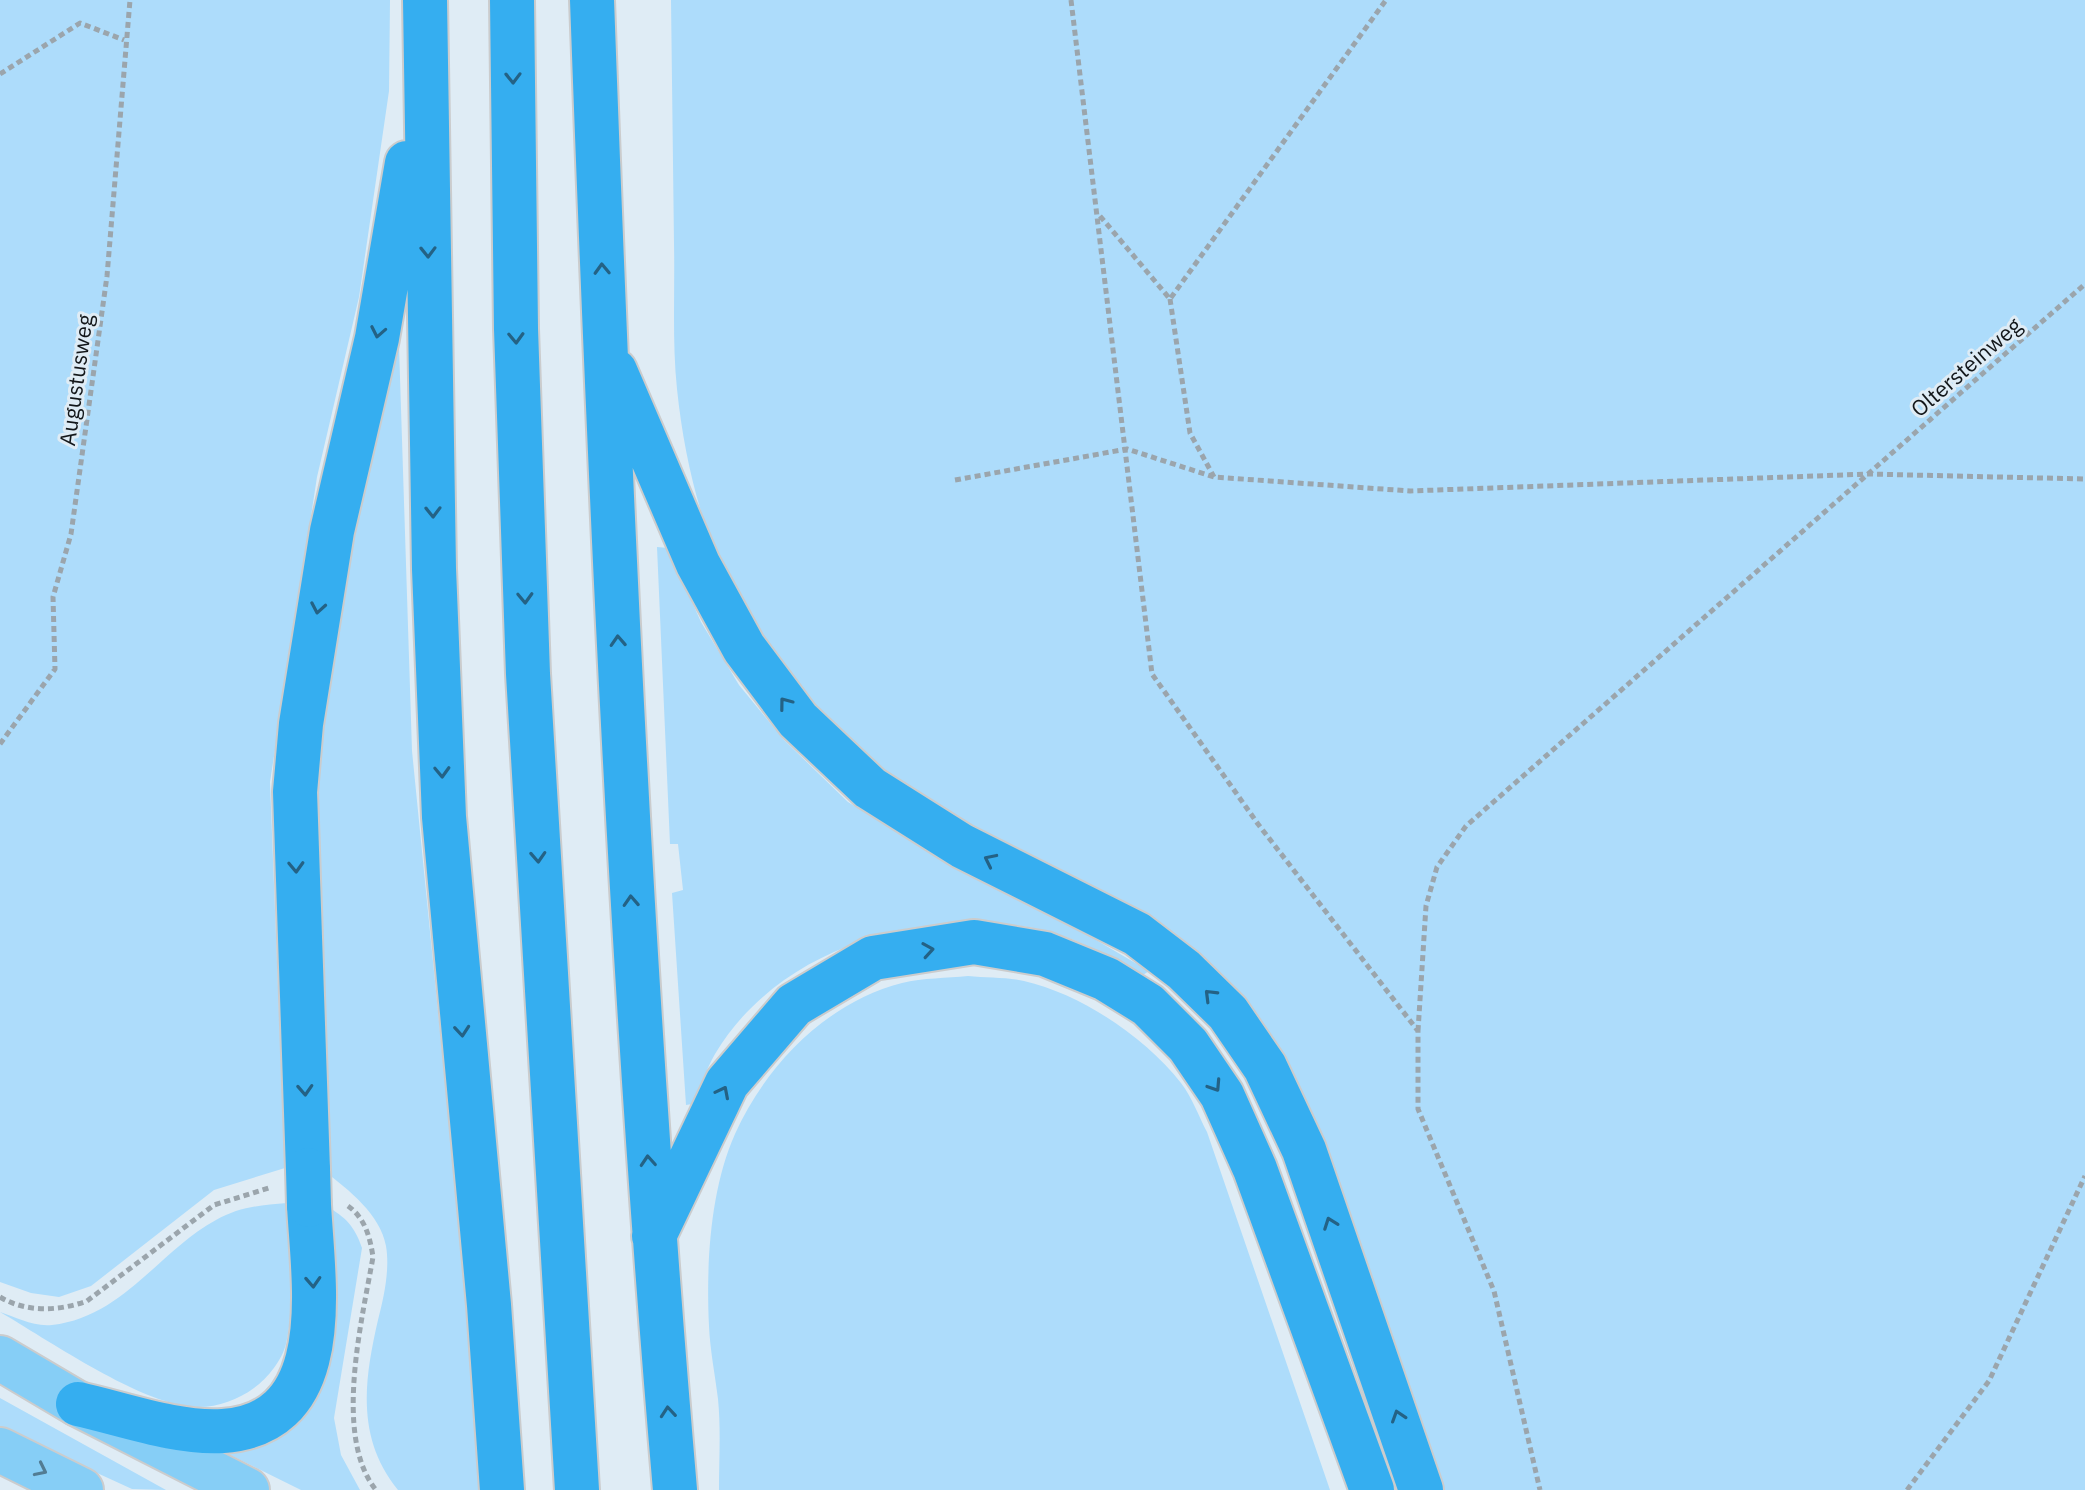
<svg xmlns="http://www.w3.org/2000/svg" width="2085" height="1490" font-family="'IBM Plex Sans',sans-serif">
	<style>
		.green { fill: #addcfb }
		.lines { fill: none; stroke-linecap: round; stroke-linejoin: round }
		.major-casing { stroke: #cbcccd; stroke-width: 48 }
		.highway-casing { stroke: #cbcccd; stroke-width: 48 }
		.path { stroke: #9ba5ac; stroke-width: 5; stroke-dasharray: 6 4; stroke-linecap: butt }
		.major { stroke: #86cef6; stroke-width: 44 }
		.highway { stroke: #35aef0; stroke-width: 44 }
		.highway-bridge-casing { stroke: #cbcccd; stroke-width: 48; stroke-linecap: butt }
		.highway-bridge { stroke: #35aef0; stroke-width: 44 }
		.oneway { stroke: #246285 }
		.oneway2 { stroke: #527c93 }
		.labels { text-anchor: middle; stroke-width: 6; stroke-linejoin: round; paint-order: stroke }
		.street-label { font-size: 22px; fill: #13171a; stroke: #dfecf5 }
	</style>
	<rect width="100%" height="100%" fill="#dfecf5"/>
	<!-- green -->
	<path class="green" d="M 0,0 L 390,0 L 389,91 L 359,297 L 317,477 L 270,782 L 285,1168 L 214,1190 L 91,1286 L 59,1297 L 31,1293 L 0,1282 Z
		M 671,0 L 2085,0 L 2085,1490 L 1443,1490 C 1413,1405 1384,1319 1354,1234 C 1330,1164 1308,1088 1264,1027 C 1186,916 1067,879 954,816 C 784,721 697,581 677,389 C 672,341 675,292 674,244 C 673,163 672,81 671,0 Z
		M 399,346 L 412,751 L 471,1342 L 479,1490 L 398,1490 C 356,1438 364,1381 378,1320 C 384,1297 390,1269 386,1246 C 380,1214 349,1190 324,1171 L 313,937 L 317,700 L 388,350 Z
		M 657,547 L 668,548 L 701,622 L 739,685 L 784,740 L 848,802 L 941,859 L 1050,913 L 1149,971 L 1143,975 C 1112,958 1077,938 1043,930 C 927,904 778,947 715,1054 C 706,1070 700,1088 692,1104 L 686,1105 L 672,893 L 683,890 L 678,844 L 670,844 Z
		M 968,976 C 986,978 1006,977 1024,981 C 1081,994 1145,1037 1181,1083 C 1192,1097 1199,1117 1207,1132 L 1330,1490 L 719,1490 C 719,1460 721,1429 718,1399 C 715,1374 710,1350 709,1326 C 706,1265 710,1190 735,1134 C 766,1065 827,1002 902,983 C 923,978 947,978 968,976 Z
		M 287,1203 C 288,1247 296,1300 286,1344 C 282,1360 268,1378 254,1388 C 235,1402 210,1410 186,1406 C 132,1398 48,1340 0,1312 C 16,1317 33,1327 52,1325 C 123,1317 159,1251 216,1220 C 239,1207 261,1205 287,1203 Z
		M 326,1206 C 346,1217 355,1227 362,1248 L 334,1418 L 341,1455 L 360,1490 L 301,1490 L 216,1448 L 277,1427 Z
		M 0,1398 L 166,1490 L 132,1489 L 12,1434 L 0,1427 Z"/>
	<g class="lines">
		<!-- major casing -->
		<g class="major-casing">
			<path id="major" d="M 0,1358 L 78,1404 L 247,1490
				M 0,1450 L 81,1490"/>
		</g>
		<!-- highway casing -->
		<g class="highway-casing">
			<path id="highway" d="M 425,0 L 434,569 L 444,817 L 489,1305 L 502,1490
				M 512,0 L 516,329 L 528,674 L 577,1490
				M 592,0 C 610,497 632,994 675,1490
				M 615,371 L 698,564 L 744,648 L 798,720 L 870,788 L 962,846 L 1137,934 L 1184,970 L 1228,1013 L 1265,1067 L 1304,1150 L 1421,1490
				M 308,1170 L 295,792 L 301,724 L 332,531 L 377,338 L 407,163
				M 654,1236 L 727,1083 L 794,1005 L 873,958 L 974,942 L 1045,954 L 1106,979 L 1148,1005 L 1188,1045 L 1222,1095 L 1255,1169 L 1372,1490
				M 78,1404 C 123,1414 177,1434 223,1431 C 338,1423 313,1283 309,1205"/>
		</g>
		<!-- path -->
		<path class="path" d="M 1071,0 L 1152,674 L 1258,824 L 1418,1031 L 1418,1109 L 1494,1291 L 1540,1490
			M 0,74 L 80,23 L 124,40
			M 1100,216 L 1170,299 L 1386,0
			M 1170,299 L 1190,433 L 1214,477
			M 955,480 L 1127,449 L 1214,477 L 1410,491 L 1868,474 L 2085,479
			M 0,744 L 55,669 L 53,597 L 71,534 L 107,276 L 130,0
			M 1418,1031 L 1426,906 L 1437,867 L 1466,826 L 2085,284
			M 348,1206 C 365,1218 370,1237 373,1257 C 362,1320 333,1437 376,1490
			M 0,1297 C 27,1313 59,1311 87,1301 L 214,1205 L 269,1188
			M 1907,1490 L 1989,1381 L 2085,1176"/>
		<!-- major -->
		<use href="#major" class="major"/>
		<!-- highway -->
		<use href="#highway" class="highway"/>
		<!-- highway-bridge casing -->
		<g class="highway-bridge-casing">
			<path id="highway-bridge" d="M 308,1170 L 309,1205"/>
		</g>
		<!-- highway-bridge -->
		<use href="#highway-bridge" class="highway-bridge"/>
	</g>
	<!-- one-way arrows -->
	<defs><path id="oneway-chevron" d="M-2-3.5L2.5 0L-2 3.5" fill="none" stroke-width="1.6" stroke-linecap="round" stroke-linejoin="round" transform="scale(2)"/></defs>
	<g class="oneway">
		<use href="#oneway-chevron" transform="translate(513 78) rotate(89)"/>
		<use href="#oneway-chevron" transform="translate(428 252) rotate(89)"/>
		<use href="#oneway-chevron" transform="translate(602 269) rotate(-92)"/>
		<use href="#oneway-chevron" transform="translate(378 332) rotate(101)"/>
		<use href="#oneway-chevron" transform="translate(516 338) rotate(88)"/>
		<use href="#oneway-chevron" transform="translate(433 512) rotate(89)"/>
		<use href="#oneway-chevron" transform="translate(525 598) rotate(88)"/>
		<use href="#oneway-chevron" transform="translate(318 608) rotate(100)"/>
		<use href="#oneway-chevron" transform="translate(618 641) rotate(-93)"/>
		<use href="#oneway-chevron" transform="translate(785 703) rotate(-127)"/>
		<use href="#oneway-chevron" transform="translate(442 772) rotate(88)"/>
		<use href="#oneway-chevron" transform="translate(538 857) rotate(87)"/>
		<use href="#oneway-chevron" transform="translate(990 860) rotate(-154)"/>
		<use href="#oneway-chevron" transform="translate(296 867) rotate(88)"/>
		<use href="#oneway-chevron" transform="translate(631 901) rotate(-93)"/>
		<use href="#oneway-chevron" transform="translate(928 950) rotate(-9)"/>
		<use href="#oneway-chevron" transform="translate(1210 995) rotate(-135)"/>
		<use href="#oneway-chevron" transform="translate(462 1031) rotate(85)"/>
		<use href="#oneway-chevron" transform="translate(1215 1086) rotate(57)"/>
		<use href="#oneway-chevron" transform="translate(305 1090) rotate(87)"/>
		<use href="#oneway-chevron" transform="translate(723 1092) rotate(-63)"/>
		<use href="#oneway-chevron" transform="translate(648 1161) rotate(-94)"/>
		<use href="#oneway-chevron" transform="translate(1330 1223) rotate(-110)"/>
		<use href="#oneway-chevron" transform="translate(313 1282) rotate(87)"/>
		<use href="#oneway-chevron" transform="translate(668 1412) rotate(-95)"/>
		<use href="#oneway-chevron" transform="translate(1398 1416) rotate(-108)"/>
	</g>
	<use class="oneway2" href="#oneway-chevron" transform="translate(41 1470) rotate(26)"/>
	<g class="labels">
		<!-- street labels -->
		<g class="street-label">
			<text transform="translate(1966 367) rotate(-41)" y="8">Oltersteinweg</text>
			<text transform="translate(76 380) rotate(-82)" y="8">Augustusweg</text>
		</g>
	</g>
</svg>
